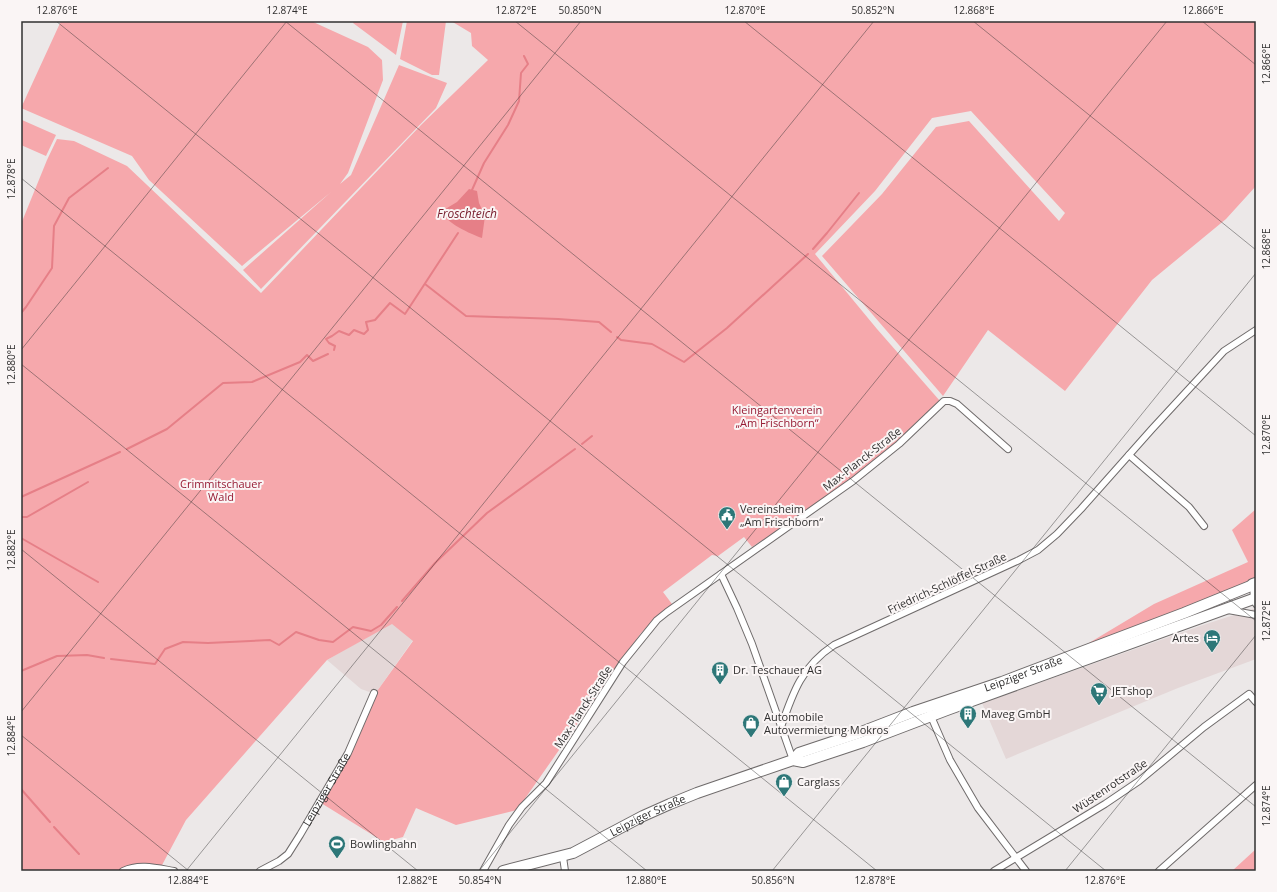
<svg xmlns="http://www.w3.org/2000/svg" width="1277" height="892" font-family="'Open Sans',sans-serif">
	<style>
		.built { fill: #e4d7d7 }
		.green { fill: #f6a8ac }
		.water { fill: #e67f87 }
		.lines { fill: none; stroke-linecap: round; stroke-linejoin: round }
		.stream { stroke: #e67f87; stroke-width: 2 }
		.street-casing { stroke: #6f6b6b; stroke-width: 8 }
		.primary-casing { stroke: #6f6b6b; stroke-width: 12 }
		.highway-casing { stroke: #6f6b6b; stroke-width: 14 }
		.street { stroke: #fff; stroke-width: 6 }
		.primary { stroke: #fff; stroke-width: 10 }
		.highway { stroke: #fff; stroke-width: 12 }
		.ticks { fill: none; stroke: #313030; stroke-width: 1; stroke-opacity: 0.45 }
		.labels { text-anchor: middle; stroke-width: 4; stroke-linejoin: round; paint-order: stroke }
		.park-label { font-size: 11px; fill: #971c34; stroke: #faf5f5 }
		.street-label { font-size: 11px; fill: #313030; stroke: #faf5f5 }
		.poi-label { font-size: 11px; fill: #313030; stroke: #faf5f5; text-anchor: start }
		.water-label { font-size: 12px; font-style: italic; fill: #761a2a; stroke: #faf5f5 }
		.neatline { fill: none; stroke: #313030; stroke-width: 1.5 }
		.ticks-label { font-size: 10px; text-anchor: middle; fill: #313030 }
	</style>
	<rect width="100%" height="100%" fill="#ece8e8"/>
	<!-- built -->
	<path class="built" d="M 1256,608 L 1256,659 L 1178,688 L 1006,759 L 982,703 L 1206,624 Z
		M 392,623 L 413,640 L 375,694 L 361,689 L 327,660 Z"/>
	<!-- green -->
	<path class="green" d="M 61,21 L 311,21 L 368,47 L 382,60 L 383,80 L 348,173 L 340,184 L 351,175 L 399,65 L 447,83 L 436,108 L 261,289 L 243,270 L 331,192 L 242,266 L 149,180 L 132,156 L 21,108 Z
		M 354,21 L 403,21 L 396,55 L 353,23 Z
		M 407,21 L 446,21 L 439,75 L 432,75 L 400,59 Z
		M 451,21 L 1256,21 L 1256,186 L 1226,219 L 1152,280 L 1065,391 L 988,330 L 943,396 L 822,256 L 882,194 L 936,127 L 969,121 L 1059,221 L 1065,213 L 971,111 L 932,118 L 875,191 L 815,254 L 877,329 L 940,401 C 918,422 896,443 872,463 C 835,494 793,521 752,547 L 744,537 L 718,556 L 712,555 L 663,592 L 672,604 L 641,633 L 517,810 L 456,825 L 416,808 L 403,837 L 384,842 L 321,803 L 375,694 L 413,641 L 392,624 L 327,660 L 186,820 L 161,867 L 130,866 L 118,871 L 21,871 L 21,224 L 47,160 L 57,139 L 74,141 L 127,166 L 261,293 L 421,125 L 488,60 L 472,46 L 471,33 Z
		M 22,120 L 56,135 L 46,156 L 21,145 L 21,123 Z
		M 1256,509 L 1256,579 L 1079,649 L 1154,604 L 1248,562 L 1232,530 Z
		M 1256,849 L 1256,871 L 1232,871 Z"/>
	<!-- water -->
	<path class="water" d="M 469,189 L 477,191 L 479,203 L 485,216 L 482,238 C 471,234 445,223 442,211 L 457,202 Z"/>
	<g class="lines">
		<!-- stream -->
		<path class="stream" d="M 472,190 L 484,163 L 508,125 L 519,101 L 521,73 L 528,64 L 524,56
			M 813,249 L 827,233 L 859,193
			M 425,284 L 466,316 L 558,319 L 599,322 L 611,332
			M 21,313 L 26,307 L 52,268 L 54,226 L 69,198 L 108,168
			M 617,337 L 621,340 L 652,344 L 684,362 L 727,328 L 808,254
			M 334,350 L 335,346 L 329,343 L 326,339 L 332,336 L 339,331 L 349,335 L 354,330 L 364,334 L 368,330 L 366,322 L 375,320 L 390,303 L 405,314 L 458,233
			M 582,444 L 592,436
			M 127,449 L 167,429 L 223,383 L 252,382 L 300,362 L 307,355 L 313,361 L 328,354
			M 21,497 L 120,452
			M 21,517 L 27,517 L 88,482
			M 21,538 L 98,582
			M 402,601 L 435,563 L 487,513 L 575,449
			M 111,659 L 155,664 L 165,649 L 183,642 L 208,643 L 270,640 L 279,645 L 296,632 L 319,640 L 333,642 L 353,627 L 371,631 L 381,625 L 397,607
			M 21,671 L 57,656 L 87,655 L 104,658
			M 21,789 L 50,822
			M 54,827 L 79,854"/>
		<!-- street casing -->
		<g class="street-casing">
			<g id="street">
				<path d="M 1129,455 L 1189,507 L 1204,526"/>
				<path d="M 721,574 L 737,608 L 752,644 L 793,760"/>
				<path d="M 1253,585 L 1254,599 L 1256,604"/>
				<path d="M 1228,610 L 1256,615"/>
				<path d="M 930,714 L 950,760 L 978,808 L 1026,871"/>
				<path d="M 781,727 C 793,692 802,666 834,645 L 1017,561 L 1038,550 L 1057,534 L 1081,509 L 1152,429 L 1224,351 L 1256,330"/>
				<path d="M 563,857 L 565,871"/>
				<path d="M 123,871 C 139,863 157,868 174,871"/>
				<path id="s1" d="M 260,871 L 279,861 L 288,854 L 300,835 L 348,753 L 374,693"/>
				<path d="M 483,871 L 509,825 L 522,807 L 546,783 L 623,662 L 657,620 L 667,612 L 853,481 L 899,444 L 944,401 L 950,401 L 957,404 L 1008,449"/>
				<path d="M 994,871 L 1105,804 L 1139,781 L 1204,727 L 1249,694 L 1256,702"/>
				<path d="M 1159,871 L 1256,785"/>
			</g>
		</g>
		<!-- primary casing -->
		<g class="primary-casing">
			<g id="primary">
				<path id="s2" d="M 793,760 L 799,753 L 856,734 L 913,712 L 1002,682 L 1184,613 L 1253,585"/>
				<path id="s3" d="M 503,871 L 573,853 L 643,816 L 670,804 L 697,793 L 793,760 L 803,762 L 863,742 L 947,710 L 1256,598"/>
			</g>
		</g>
		<!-- highway casing -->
		<g class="highway-casing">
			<path id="highway" d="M 1253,585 L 1256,584"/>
		</g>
		<!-- street -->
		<use href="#street" class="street"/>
		<!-- primary -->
		<use href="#primary" class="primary"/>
		<!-- highway -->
		<use href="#highway" class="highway"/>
	</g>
	<!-- ticks -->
	<path class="ticks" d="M 56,21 L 1106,871M 285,21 L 1256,807M 515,21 L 1256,621M 744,21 L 1256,436M 973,21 L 1256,250M 1202,21 L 1256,65M 21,178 L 877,871M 21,350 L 287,21M 21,364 L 647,871M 21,549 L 418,871M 21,712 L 581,21M 21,735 L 189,871M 186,871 L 874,21M 479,871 L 1167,21M 772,871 L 1256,273M 1065,871 L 1256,635"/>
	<!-- icons -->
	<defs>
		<g id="civic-pin" transform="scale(0.9)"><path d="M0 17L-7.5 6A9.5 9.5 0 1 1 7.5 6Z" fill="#2d7778" stroke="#faf5f5"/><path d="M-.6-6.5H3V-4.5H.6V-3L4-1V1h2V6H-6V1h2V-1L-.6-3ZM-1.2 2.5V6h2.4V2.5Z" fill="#fff"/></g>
		<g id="hotel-pin" transform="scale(0.9)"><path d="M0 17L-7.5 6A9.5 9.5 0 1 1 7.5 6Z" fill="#2d7778" stroke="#faf5f5"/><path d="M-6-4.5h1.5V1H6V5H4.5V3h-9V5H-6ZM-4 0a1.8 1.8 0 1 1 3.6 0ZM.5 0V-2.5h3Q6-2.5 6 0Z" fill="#fff"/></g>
		<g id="building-pin" transform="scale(0.9)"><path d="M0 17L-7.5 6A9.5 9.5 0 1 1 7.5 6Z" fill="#2d7778" stroke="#faf5f5"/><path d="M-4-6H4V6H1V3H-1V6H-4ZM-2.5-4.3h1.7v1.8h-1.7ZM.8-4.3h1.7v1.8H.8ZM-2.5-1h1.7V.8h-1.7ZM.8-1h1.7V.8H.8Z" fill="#fff"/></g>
		<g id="supermarket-pin" transform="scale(0.9)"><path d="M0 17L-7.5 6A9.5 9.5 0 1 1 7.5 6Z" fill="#2d7778" stroke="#faf5f5"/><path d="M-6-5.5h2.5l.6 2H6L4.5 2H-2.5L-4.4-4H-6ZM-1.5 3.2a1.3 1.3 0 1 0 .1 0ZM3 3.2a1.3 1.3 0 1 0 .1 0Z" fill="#fff"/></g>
		<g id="shop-pin" transform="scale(0.9)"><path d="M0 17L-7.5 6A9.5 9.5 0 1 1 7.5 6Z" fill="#2d7778" stroke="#faf5f5"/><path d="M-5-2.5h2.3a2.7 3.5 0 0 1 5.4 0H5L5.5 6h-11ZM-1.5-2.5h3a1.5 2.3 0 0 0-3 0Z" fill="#fff"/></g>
		<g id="stadium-pin" transform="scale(0.9)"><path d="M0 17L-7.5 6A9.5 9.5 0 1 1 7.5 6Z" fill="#2d7778" stroke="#faf5f5"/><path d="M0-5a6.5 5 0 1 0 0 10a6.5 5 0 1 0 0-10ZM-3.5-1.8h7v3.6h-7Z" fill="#fff"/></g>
	</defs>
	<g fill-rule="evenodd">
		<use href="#civic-pin" x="727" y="515"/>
		<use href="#hotel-pin" x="1212" y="638"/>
		<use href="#building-pin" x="720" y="670"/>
		<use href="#supermarket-pin" x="1099" y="691"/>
		<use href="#building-pin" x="968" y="714"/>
		<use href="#shop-pin" x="751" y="723"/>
		<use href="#shop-pin" x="784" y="782"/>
		<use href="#stadium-pin" x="337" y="844"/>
	</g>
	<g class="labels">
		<!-- park labels -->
		<g class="park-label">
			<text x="777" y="414">Kleingartenverein<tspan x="777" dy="13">„Am Frischborn“</tspan></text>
			<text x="221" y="488">Crimmitschauer<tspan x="221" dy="13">Wald</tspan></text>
		</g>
		<!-- street labels -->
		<g class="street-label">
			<text transform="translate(862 459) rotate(-38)" y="4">Max-Planck-Straße</text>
			<text transform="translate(947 583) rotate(-25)" y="4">Friedrich-Schlöffel-Straße</text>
			<text dy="4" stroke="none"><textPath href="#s2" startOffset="247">Leipziger Straße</textPath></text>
			<text transform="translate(583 707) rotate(-57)" y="4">Max-Planck-Straße</text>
			<text transform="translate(1110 786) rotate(-34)" y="4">Wüstenrotstraße</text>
			<text dy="4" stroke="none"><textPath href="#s1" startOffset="108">Leipziger Straße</textPath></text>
			<text dy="4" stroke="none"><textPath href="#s3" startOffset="156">Leipziger Straße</textPath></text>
		</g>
		<!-- poi labels -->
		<g class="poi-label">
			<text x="740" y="513">Vereinsheim<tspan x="740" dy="13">„Am Frischborn“</tspan></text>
			<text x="1199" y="642" text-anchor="end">Artes</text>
			<text x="733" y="674">Dr. Teschauer AG</text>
			<text x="1112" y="695">JETshop</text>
			<text x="981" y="718">Maveg GmbH</text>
			<text x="764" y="721">Automobile<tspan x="764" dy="13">Autovermietung Mokros</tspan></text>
			<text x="797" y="786">Carglass</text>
			<text x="350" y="848">Bowlingbahn</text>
		</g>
		<!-- water labels -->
		<g class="water-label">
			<text x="467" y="218">Froschteich</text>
		</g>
	</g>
	<!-- border -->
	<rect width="1277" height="892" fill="none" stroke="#faf5f5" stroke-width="44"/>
	<rect x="22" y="22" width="1233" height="848" class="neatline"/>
	<g class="ticks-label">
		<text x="57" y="14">12.876°E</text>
		<text x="287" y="14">12.874°E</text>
		<text x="516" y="14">12.872°E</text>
		<text x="580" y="14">50.850°N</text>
		<text x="745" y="14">12.870°E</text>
		<text x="873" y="14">50.852°N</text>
		<text x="974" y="14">12.868°E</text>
		<text x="1203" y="14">12.866°E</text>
		<text transform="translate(1266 64) rotate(-90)" y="4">12.866°E</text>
		<text transform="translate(11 179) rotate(-90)" y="4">12.878°E</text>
		<text transform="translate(1266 249) rotate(-90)" y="4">12.868°E</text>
		<text transform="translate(11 365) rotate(-90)" y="4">12.880°E</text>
		<text transform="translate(1266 435) rotate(-90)" y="4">12.870°E</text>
		<text transform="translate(11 550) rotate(-90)" y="4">12.882°E</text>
		<text transform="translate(1266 621) rotate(-90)" y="4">12.872°E</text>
		<text transform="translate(11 736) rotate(-90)" y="4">12.884°E</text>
		<text transform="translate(1266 806) rotate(-90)" y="4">12.874°E</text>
		<text x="188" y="884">12.884°E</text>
		<text x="417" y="884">12.882°E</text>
		<text x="480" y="884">50.854°N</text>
		<text x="646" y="884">12.880°E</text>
		<text x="773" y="884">50.856°N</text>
		<text x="875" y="884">12.878°E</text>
		<text x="1105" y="884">12.876°E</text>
	</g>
</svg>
